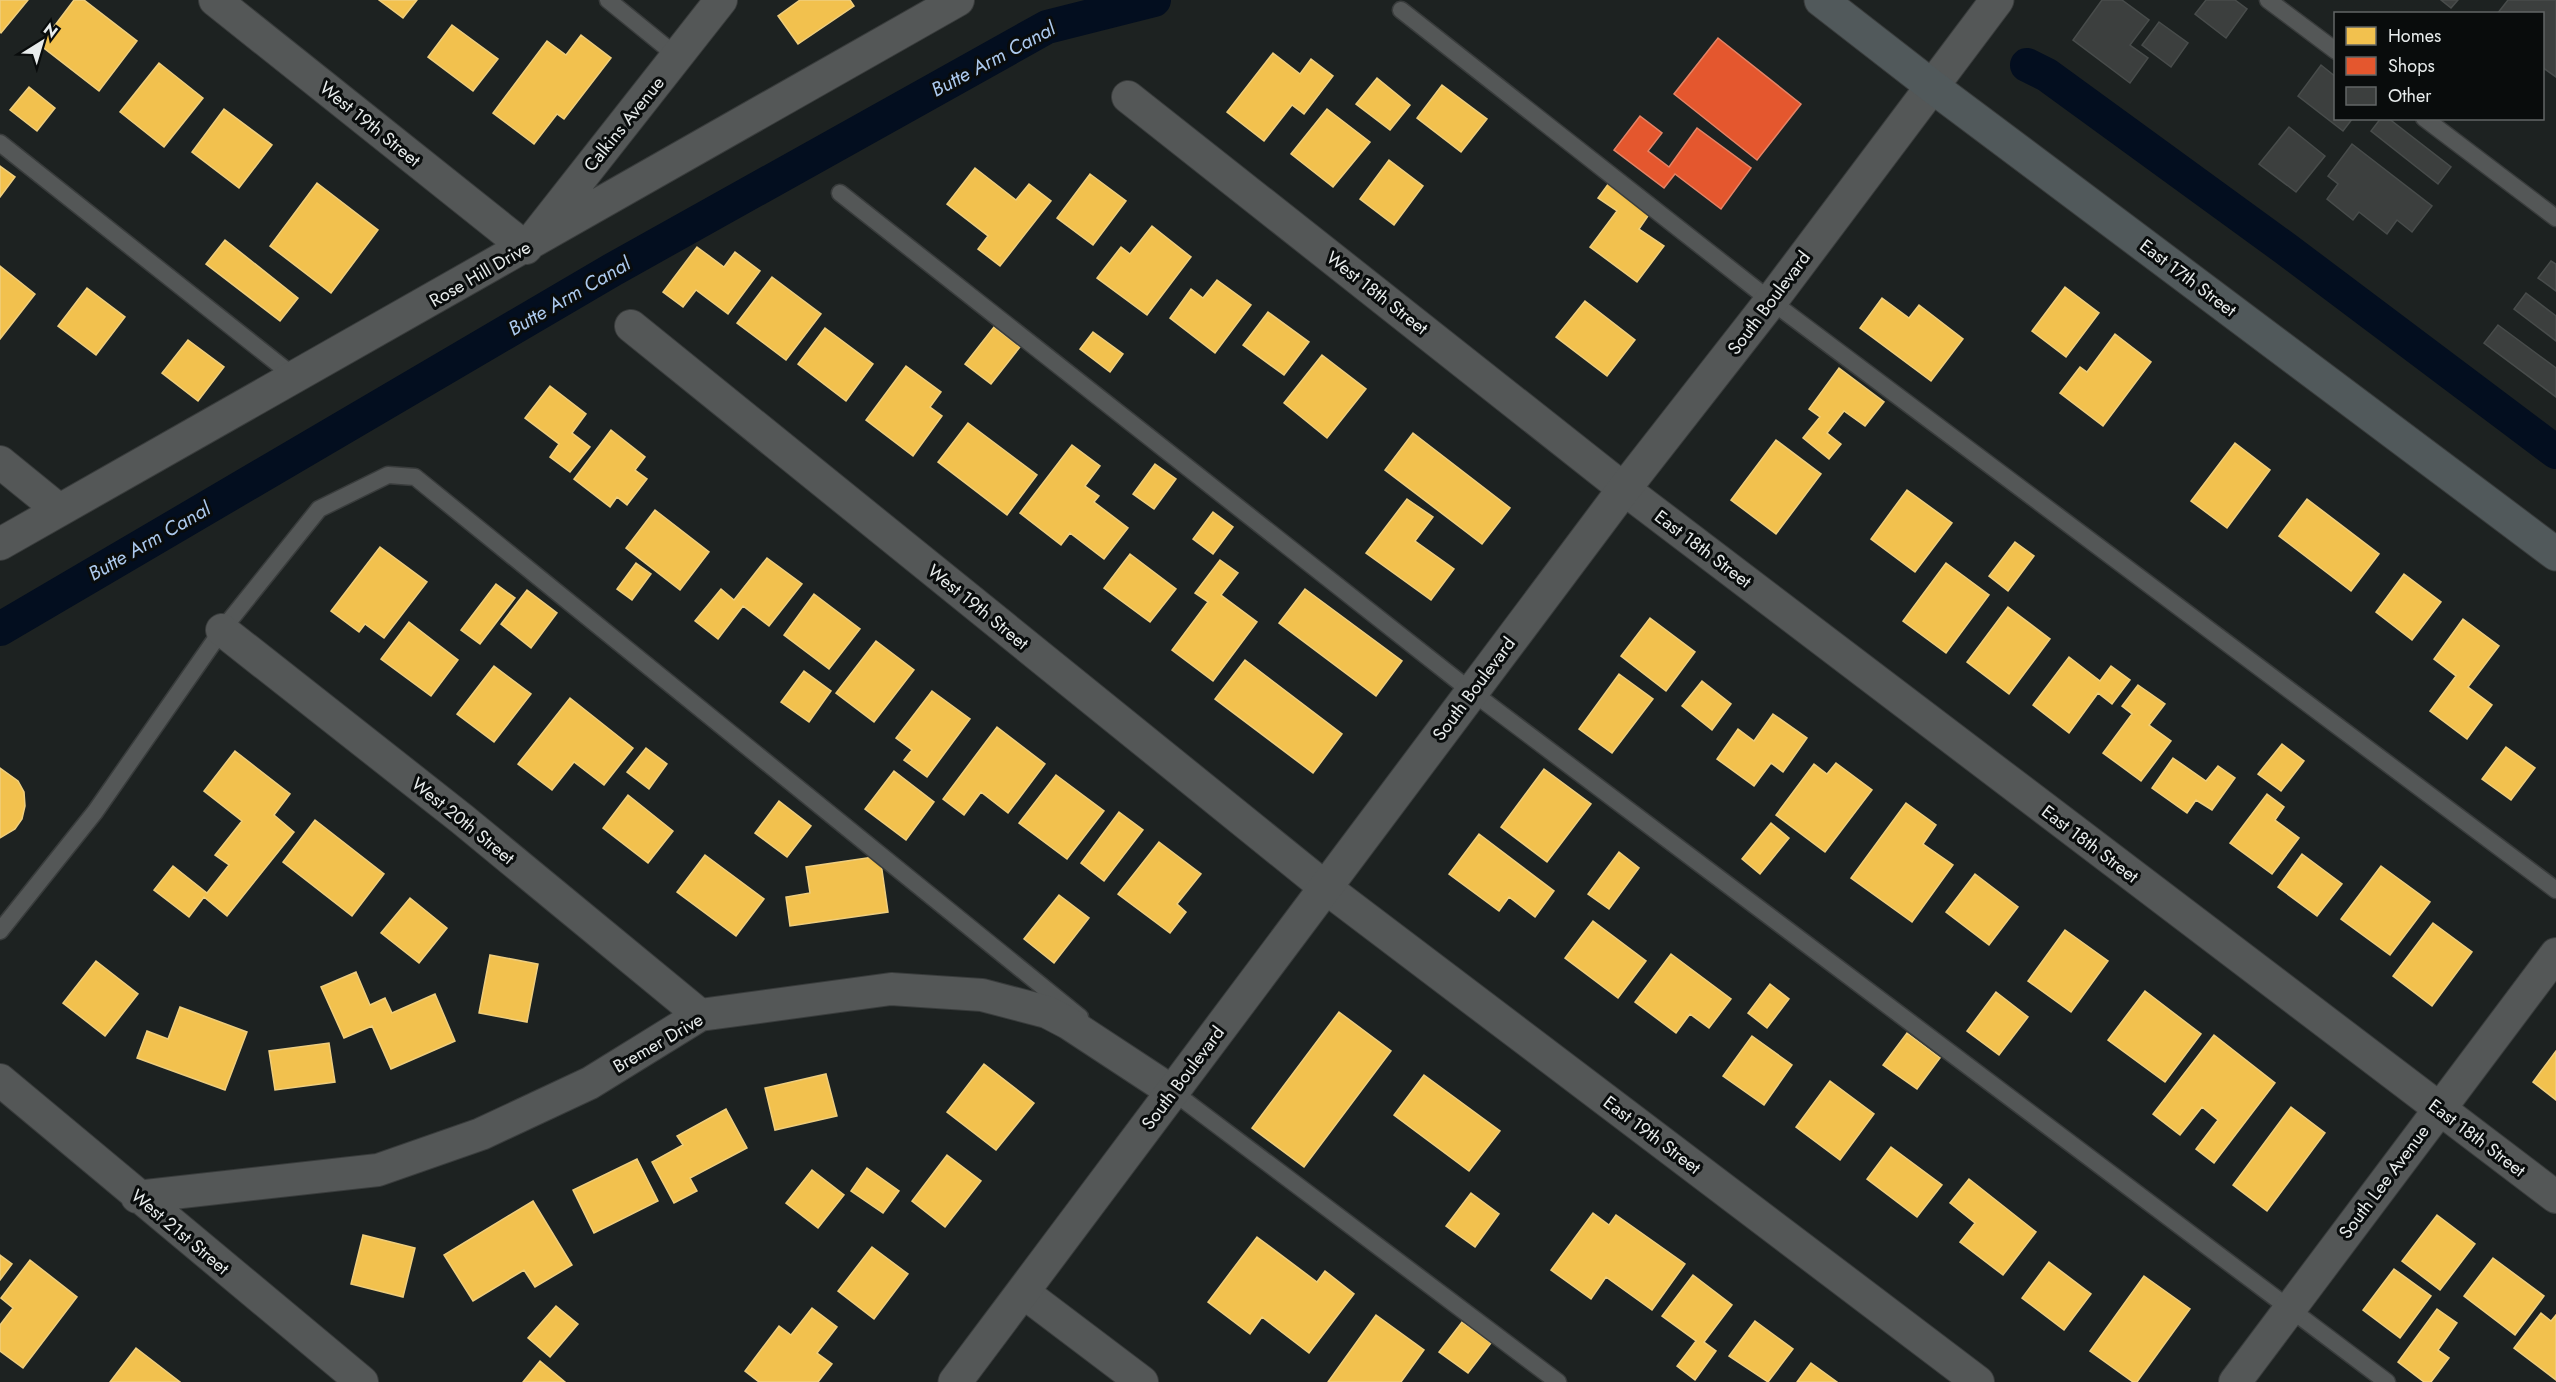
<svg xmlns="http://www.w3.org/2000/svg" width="2556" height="1382" font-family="Jost,sans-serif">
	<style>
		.homes { fill: #f2c14e; stroke: #efce7d; stroke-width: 1.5 }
		.shops { fill: #e4572e; stroke: #e58467; stroke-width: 1.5 }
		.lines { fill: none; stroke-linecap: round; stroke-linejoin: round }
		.canal { stroke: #030e1f; stroke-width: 34 }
		.building { fill: #3c3f3e; stroke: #484c4b; stroke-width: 1.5 }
		.service-casing { stroke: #393c3c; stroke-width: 19 }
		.minor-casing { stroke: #393c3c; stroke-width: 34 }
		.tertiary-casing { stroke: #393c3c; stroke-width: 35 }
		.primary-casing { stroke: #393c3c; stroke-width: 35 }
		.service { stroke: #545757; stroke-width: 16 }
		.minor { stroke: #545757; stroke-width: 32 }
		.tertiary { stroke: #545757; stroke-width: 33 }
		.primary { stroke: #51595b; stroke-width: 33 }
		.labels { text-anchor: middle; stroke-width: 6; stroke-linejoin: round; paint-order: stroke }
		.street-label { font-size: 18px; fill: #e8ecec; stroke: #090c0c }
		.water-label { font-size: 20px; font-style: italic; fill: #adcaee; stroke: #090c0c }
	</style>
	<rect width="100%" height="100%" fill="#1d2221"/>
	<!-- homes -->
	<path class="homes" d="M 0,0 L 28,0 L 1,33 L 0,32 Z
		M 74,0 L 84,0 L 137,41 L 99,91 L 40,45 Z
		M 379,0 L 417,0 L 403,18 Z
		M 850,0 L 854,6 L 798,44 L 778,16 L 800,0 Z
		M 452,25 L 498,59 L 473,91 L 428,57 Z
		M 581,35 L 611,58 L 564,119 L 557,114 L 534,144 L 493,113 L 547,41 L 566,55 Z
		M 1273,53 L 1300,74 L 1311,59 L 1333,76 L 1304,114 L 1292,105 L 1264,141 L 1227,112 Z
		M 159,63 L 203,98 L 164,147 L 120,112 Z
		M 1377,78 L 1410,105 L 1390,130 L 1356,104 Z
		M 1442,85 L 1487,119 L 1461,152 L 1417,118 Z
		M 29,87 L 55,108 L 37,131 L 10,110 Z
		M 224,109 L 272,145 L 239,188 L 192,152 Z
		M 1327,109 L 1370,142 L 1333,187 L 1291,154 Z
		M 1389,160 L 1423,186 L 1394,225 L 1360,199 Z
		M 0,166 L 15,177 L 0,197 Z
		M 975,168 L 1016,200 L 1029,184 L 1051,201 L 1000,266 L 978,249 L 988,236 L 947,204 Z
		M 1090,174 L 1126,201 L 1093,245 L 1057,218 Z
		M 317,183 L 378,230 L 331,293 L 270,246 Z
		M 1609,183 L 1650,213 L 1639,229 L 1664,246 L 1637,282 L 1590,247 L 1617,211 L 1598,198 Z
		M 1152,226 L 1191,257 L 1147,315 L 1097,278 L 1121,247 L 1130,254 Z
		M 225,240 L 298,298 L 280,321 L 206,264 Z
		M 697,247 L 724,267 L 735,252 L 760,271 L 728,314 L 696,290 L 683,307 L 663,292 Z
		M 0,266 L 35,294 L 0,339 Z
		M 772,277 L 821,314 L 786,360 L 737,323 Z
		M 1217,280 L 1251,305 L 1215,353 L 1170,318 L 1191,289 L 1203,298 Z
		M 2065,287 L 2099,313 L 2066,357 L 2032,331 Z
		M 87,288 L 125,317 L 96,355 L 58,326 Z
		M 1882,298 L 1909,318 L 1919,305 L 1963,339 L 1931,381 L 1860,328 Z
		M 1585,301 L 1635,340 L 1607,376 L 1556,337 Z
		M 1268,312 L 1309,342 L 1284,375 L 1243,345 Z
		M 994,327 L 1020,347 L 991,384 L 965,364 Z
		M 825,328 L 873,364 L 846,401 L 798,364 Z
		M 1093,332 L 1123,354 L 1110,372 L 1080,349 Z
		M 2115,334 L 2151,362 L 2103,426 L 2060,393 L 2080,367 L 2087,372 Z
		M 188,340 L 224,367 L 198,401 L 162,373 Z
		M 1322,355 L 1366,389 L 1327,438 L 1284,403 Z
		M 906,366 L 941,392 L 930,407 L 942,416 L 913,456 L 866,420 Z
		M 1839,368 L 1884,402 L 1865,426 L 1844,411 L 1827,433 L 1841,444 L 1829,459 L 1803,438 L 1820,417 L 1809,409 Z
		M 550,386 L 586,414 L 572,433 L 590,447 L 570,472 L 550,457 L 559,444 L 525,418 Z
		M 968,423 L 1037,475 L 1007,515 L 938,462 Z
		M 611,430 L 645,457 L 635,470 L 647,479 L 627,505 L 617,497 L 610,507 L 574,479 Z
		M 1413,433 L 1510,508 L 1482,544 L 1385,470 Z
		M 1776,440 L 1821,474 L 1776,534 L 1731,500 Z
		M 2235,443 L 2270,470 L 2227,528 L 2191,501 Z
		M 1072,445 L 1100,466 L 1085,486 L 1099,496 L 1094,502 L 1128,528 L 1104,559 L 1070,533 L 1061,545 L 1020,513 Z
		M 1155,464 L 1176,479 L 1154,509 L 1133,494 Z
		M 1907,490 L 1952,523 L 1915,572 L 1871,539 Z
		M 1407,499 L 1433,517 L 1415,541 L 1454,569 L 1431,600 L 1366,553 Z
		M 2307,499 L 2379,554 L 2351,591 L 2279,536 Z
		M 655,510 L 709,552 L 680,590 L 626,548 Z
		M 1213,512 L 1233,527 L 1213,554 L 1193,539 Z
		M 2015,542 L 2034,556 L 2008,591 L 1989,576 Z
		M 380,547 L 427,582 L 384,638 L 365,624 L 359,632 L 331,611 Z
		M 1130,554 L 1176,589 L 1150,622 L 1104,588 Z
		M 767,558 L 802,584 L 769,626 L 743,606 L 718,639 L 695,621 L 721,589 L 734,600 Z
		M 1220,560 L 1238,573 L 1221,595 L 1257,622 L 1213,681 L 1172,650 L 1208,602 L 1195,593 Z
		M 636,563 L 651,574 L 632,600 L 617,589 Z
		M 1946,563 L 1989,595 L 1946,653 L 1903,621 Z
		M 2404,574 L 2441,602 L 2412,640 L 2376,612 Z
		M 496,584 L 515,598 L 480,644 L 461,630 Z
		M 1305,589 L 1402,661 L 1376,696 L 1279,623 Z
		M 527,590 L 557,613 L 531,648 L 501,624 Z
		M 814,594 L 860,629 L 829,669 L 784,635 Z
		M 2008,607 L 2050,639 L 2009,694 L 1967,662 Z
		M 1650,618 L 1695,652 L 1666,691 L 1621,656 Z
		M 2463,619 L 2499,646 L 2468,687 L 2492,705 L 2467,739 L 2430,711 L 2456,676 L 2434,659 Z
		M 409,622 L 458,660 L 431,696 L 381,659 Z
		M 876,641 L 914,670 L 874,722 L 836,693 Z
		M 2069,657 L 2100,681 L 2111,666 L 2130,680 L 2112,704 L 2098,693 L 2069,733 L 2033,705 Z
		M 1245,660 L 1342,734 L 1313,773 L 1215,699 Z
		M 494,666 L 531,694 L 494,742 L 457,714 Z
		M 804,671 L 831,691 L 809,722 L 781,702 Z
		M 1619,674 L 1653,699 L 1612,753 L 1579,729 Z
		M 1702,681 L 1731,704 L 1712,730 L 1682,706 Z
		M 2138,685 L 2165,704 L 2149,725 L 2171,741 L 2141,781 L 2103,753 L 2132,714 L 2122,706 Z
		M 932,691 L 970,719 L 927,777 L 904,760 L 912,750 L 896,738 Z
		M 570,698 L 633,748 L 604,785 L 574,762 L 552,790 L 518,764 Z
		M 1773,714 L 1807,738 L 1783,772 L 1771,763 L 1754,786 L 1717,759 L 1738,729 L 1754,741 Z
		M 997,727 L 1045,764 L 1008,813 L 981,792 L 964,815 L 943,799 Z
		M 2282,744 L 2304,761 L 2281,791 L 2258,774 Z
		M 2506,747 L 2535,768 L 2511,800 L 2482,779 Z
		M 646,748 L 667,764 L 649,789 L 627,772 Z
		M 235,751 L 290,794 L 274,815 L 294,832 L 227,916 L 204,897 L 189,917 L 154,890 L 173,866 L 207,893 L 229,865 L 215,855 L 242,821 L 204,791 Z
		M 2173,758 L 2206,781 L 2218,766 L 2235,778 L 2212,810 L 2196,800 L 2187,813 L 2152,788 Z
		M 1836,763 L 1872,790 L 1825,852 L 1776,815 L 1814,764 L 1827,774 Z
		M 0,768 L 18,781 L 24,792 L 25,806 L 22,819 L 15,829 L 0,838 Z
		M 1544,769 L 1591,804 L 1547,862 L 1501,827 Z
		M 894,771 L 934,802 L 906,840 L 865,809 Z
		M 1056,775 L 1104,811 L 1067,859 L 1019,823 Z
		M 2267,794 L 2284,807 L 2275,820 L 2299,838 L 2272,874 L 2230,843 Z
		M 628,795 L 673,831 L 648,863 L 603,828 Z
		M 779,801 L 811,826 L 787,857 L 755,833 Z
		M 1906,803 L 1936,825 L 1923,844 L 1953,865 L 1912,922 L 1851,878 Z
		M 1119,812 L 1143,830 L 1104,881 L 1081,863 Z
		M 315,820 L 384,874 L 352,916 L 283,862 Z
		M 1771,823 L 1789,838 L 1760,874 L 1742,859 Z
		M 1479,834 L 1554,891 L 1535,917 L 1509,897 L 1499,911 L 1449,874 Z
		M 1159,842 L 1201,874 L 1177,904 L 1186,912 L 1170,933 L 1118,894 Z
		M 1619,852 L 1639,868 L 1609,909 L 1588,894 Z
		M 2302,854 L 2342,884 L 2317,916 L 2278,887 Z
		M 705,855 L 764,899 L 736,936 L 677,892 Z
		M 880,856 L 888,912 L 790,926 L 786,897 L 810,893 L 806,867 Z
		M 2381,866 L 2430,902 L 2390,955 L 2341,919 Z
		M 1975,874 L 2018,907 L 1989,945 L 1946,912 Z
		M 1059,895 L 1089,918 L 1054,963 L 1024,939 Z
		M 410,898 L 447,928 L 419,963 L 381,933 Z
		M 1593,921 L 1646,961 L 1618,998 L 1565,958 Z
		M 2433,923 L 2472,952 L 2432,1006 L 2393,976 Z
		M 2065,930 L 2108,961 L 2071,1012 L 2028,981 Z
		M 1671,954 L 1731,999 L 1709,1028 L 1690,1014 L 1676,1033 L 1635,1002 Z
		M 490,955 L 538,964 L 527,1022 L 479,1013 Z
		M 96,961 L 138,994 L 105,1036 L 63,1003 Z
		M 356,972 L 370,1005 L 385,998 L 392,1013 L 435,994 L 455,1041 L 391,1069 L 372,1026 L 344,1038 L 321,987 Z
		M 1770,984 L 1789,999 L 1767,1028 L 1748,1013 Z
		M 2145,991 L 2201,1034 L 2165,1082 L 2108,1040 Z
		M 1996,992 L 2028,1017 L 1999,1055 L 1967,1031 Z
		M 180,1007 L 247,1032 L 225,1090 L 137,1058 L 147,1031 L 168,1039 Z
		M 1339,1012 L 1391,1051 L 1304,1167 L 1252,1128 Z
		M 1907,1033 L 1940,1058 L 1917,1089 L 1883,1065 Z
		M 2214,1035 L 2275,1083 L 2214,1163 L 2196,1149 L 2218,1120 L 2202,1107 L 2180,1135 L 2153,1114 Z
		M 1752,1036 L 1792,1065 L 1764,1105 L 1723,1076 Z
		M 329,1043 L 335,1082 L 275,1090 L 269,1051 Z
		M 2556,1051 L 2556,1100 L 2533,1082 Z
		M 984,1064 L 1034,1103 L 996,1150 L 947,1112 Z
		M 826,1074 L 837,1116 L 775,1130 L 765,1088 Z
		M 1424,1075 L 1500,1131 L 1469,1171 L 1394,1115 Z
		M 1830,1081 L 1874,1114 L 1840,1160 L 1796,1127 Z
		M 2291,1107 L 2325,1133 L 2267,1211 L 2233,1185 Z
		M 726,1109 L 747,1148 L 690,1178 L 697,1191 L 674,1203 L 652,1162 L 683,1145 L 677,1136 Z
		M 1891,1147 L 1942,1185 L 1917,1217 L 1867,1179 Z
		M 947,1155 L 981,1181 L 945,1227 L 912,1201 Z
		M 637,1159 L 658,1201 L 594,1233 L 573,1190 Z
		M 867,1168 L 899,1191 L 883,1213 L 851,1191 Z
		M 812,1170 L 844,1195 L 818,1228 L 786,1203 Z
		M 1969,1179 L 2036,1232 L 2003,1275 L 1960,1242 L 1975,1223 L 1950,1203 Z
		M 1471,1193 L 1499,1214 L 1475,1247 L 1446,1226 Z
		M 533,1201 L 572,1265 L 535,1287 L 524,1270 L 473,1301 L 444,1255 Z
		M 1593,1213 L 1609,1225 L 1616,1215 L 1685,1264 L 1652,1310 L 1606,1277 L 1591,1299 L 1551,1270 Z
		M 2437,1215 L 2475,1244 L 2440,1290 L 2402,1261 Z
		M 363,1235 L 415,1248 L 403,1297 L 351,1284 Z
		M 1257,1237 L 1317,1282 L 1325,1271 L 1354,1294 L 1309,1353 L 1262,1317 L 1250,1334 L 1208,1302 Z
		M 872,1247 L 908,1274 L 874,1319 L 838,1291 Z
		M 0,1255 L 12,1264 L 0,1280 Z
		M 2493,1258 L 2544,1296 L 2515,1335 L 2464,1296 Z
		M 30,1260 L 77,1297 L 23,1368 L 0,1351 L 0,1325 L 13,1308 L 1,1298 Z
		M 2049,1262 L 2091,1294 L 2064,1330 L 2022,1298 Z
		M 2394,1269 L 2431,1296 L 2400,1338 L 2363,1310 Z
		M 1693,1275 L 1732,1305 L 1704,1342 L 1716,1351 L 1695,1380 L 1677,1366 L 1696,1341 L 1662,1316 Z
		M 2144,1276 L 2190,1309 L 2137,1382 L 2133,1382 L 2090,1351 Z
		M 556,1306 L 578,1324 L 550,1357 L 528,1338 Z
		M 812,1308 L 837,1327 L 817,1353 L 832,1364 L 818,1382 L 759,1382 L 745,1371 L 779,1326 L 791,1335 Z
		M 2437,1309 L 2457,1323 L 2438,1350 L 2449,1358 L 2431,1382 L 2424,1382 L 2398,1362 Z
		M 2541,1313 L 2551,1321 L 2556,1315 L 2556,1380 L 2514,1348 Z
		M 1376,1315 L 1424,1350 L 1401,1382 L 1328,1382 Z
		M 1755,1321 L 1793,1349 L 1768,1382 L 1729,1356 Z
		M 1462,1322 L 1491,1343 L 1468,1373 L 1439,1352 Z
		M 136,1348 L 180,1382 L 110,1382 Z
		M 540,1361 L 565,1382 L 523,1382 Z
		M 1811,1363 L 1837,1382 L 1797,1382 Z"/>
	<!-- shops -->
	<path class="shops" d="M 1718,38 L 1801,104 L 1757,160 L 1674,94 Z
		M 1640,116 L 1662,133 L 1648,151 L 1669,167 L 1697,128 L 1751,168 L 1721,209 L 1675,174 L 1664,188 L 1614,150 Z"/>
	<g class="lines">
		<!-- canal -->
		<path class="canal" d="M 2027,65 L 2047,75 L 2286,249 L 2556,452
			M 0,629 L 612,270 L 1047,27 L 1154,0"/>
	</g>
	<!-- building -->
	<path class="building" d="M 2102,0 L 2122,0 L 2149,20 L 2130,45 L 2148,58 L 2130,83 L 2073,40 Z
		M 2206,0 L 2235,0 L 2247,9 L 2226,38 L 2195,14 Z
		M 2441,0 L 2458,0 L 2451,8 Z
		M 2508,0 L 2556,0 L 2556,77 L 2542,67 L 2542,14 L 2497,14 Z
		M 2159,22 L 2188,43 L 2171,67 L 2142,45 Z
		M 2321,65 L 2336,77 L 2336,118 L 2353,118 L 2343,131 L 2298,96 Z
		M 2381,118 L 2388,118 L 2451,167 L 2438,184 L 2371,131 Z
		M 2289,127 L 2325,156 L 2296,192 L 2259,164 Z
		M 2352,144 L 2432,206 L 2412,232 L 2397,220 L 2387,234 L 2359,212 L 2353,220 L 2327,199 L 2338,184 L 2328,176 Z
		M 2551,261 L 2556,264 L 2556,291 L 2538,278 Z
		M 2526,293 L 2556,316 L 2556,341 L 2514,309 Z
		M 2498,325 L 2556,368 L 2556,397 L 2484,343 Z"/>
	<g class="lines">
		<!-- service casing -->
		<g class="service-casing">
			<path id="service" d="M 608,0 L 678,57
				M 2268,0 L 2336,51
				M 1401,10 L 1771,301 L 2556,890
				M 2424,118 L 2556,218
				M 0,143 L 296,378
				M 840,193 L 1472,692 L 2387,1382
				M 0,931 L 95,812 L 222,630 L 319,509 L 388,475 L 415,477 L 1080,1017
				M 1168,1088 L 1558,1382"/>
		</g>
		<!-- minor casing -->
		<g class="minor-casing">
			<path id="minor" d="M 215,0 L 526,248 L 721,0
				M 1128,97 L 1624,489 L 2556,1197
				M 631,326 L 1326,888 L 1978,1382
				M 0,462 L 59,510
				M 0,544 L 958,0
				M 222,630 L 462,819 L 700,1015
				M 0,1080 L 362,1382
				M 137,1197 L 378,1170 L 481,1134 L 590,1083 L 700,1015 L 891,989 L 982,995 L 1047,1012 L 1068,1023 L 1173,1092
				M 1023,1292 L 1142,1382
				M 2235,1382 L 2556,954"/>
		</g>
		<!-- tertiary casing -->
		<g class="tertiary-casing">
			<path id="tertiary" d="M 955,1382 L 1624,489 L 1771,301 L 1997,0"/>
		</g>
		<!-- primary casing -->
		<g class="primary-casing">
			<path id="primary" d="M 1821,0 L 1933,87 L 2556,554"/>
		</g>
		<!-- service -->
		<use href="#service" class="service"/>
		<!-- minor -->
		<use href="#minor" class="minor"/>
		<!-- tertiary -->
		<use href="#tertiary" class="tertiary"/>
		<!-- primary -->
		<use href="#primary" class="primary"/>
	</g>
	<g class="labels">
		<!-- street labels -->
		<g class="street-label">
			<text transform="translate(370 124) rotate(39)" y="6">West 19th Street</text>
			<text transform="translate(624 124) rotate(-51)" y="6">Calkins Avenue</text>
			<text transform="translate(480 274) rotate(-30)" y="6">Rose Hill Drive</text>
			<text transform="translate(2188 278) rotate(37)" y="6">East 17th Street</text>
			<text transform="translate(1377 293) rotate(38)" y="6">West 18th Street</text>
			<text transform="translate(1769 303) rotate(-53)" y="6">South Boulevard</text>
			<text transform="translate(1703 549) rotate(37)" y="6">East 18th Street</text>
			<text transform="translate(978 607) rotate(39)" y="6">West 19th Street</text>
			<text transform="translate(1474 689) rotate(-53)" y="6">South Boulevard</text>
			<text transform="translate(463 821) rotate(39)" y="6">West 20th Street</text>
			<text transform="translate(2090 844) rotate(37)" y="6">East 18th Street</text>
			<text transform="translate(658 1043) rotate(-30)" y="6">Bremer Drive</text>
			<text transform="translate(1183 1078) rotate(-53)" y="6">South Boulevard</text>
			<text transform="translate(1652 1135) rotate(37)" y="6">East 19th Street</text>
			<text transform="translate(2477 1138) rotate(37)" y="6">East 18th Street</text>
			<text transform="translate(2384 1182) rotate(-53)" y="6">South Lee Avenue</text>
			<text transform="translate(180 1232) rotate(40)" y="6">West 21st Street</text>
		</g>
		<!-- water labels -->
		<g class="water-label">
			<text transform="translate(993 59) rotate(-28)" y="7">Butte Arm Canal</text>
			<text transform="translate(569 296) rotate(-30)" y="7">Butte Arm Canal</text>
			<text transform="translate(149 541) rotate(-30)" y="7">Butte Arm Canal</text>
		</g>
	</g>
	<!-- legend -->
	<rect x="2334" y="12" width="210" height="108" fill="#090c0c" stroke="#626666" stroke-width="1.5"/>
	<rect x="2346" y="27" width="30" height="18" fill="#f2c14e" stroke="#626666" stroke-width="1.5"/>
	<text x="2388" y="42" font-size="18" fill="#e8ecec">Homes</text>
	<rect x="2346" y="57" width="30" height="18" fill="#e4572e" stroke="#626666" stroke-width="1.5"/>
	<text x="2388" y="72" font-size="18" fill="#e8ecec">Shops</text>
	<rect x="2346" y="87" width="30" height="18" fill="#3c3f3e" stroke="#626666" stroke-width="1.5"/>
	<text x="2388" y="102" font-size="18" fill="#e8ecec">Other</text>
	<!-- north arrow -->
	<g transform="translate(42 42) rotate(37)" stroke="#090c0c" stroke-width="4.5" paint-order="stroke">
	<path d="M0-4.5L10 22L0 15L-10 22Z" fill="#e8ecec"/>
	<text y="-9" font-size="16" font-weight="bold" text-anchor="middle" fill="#e8ecec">N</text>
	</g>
</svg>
